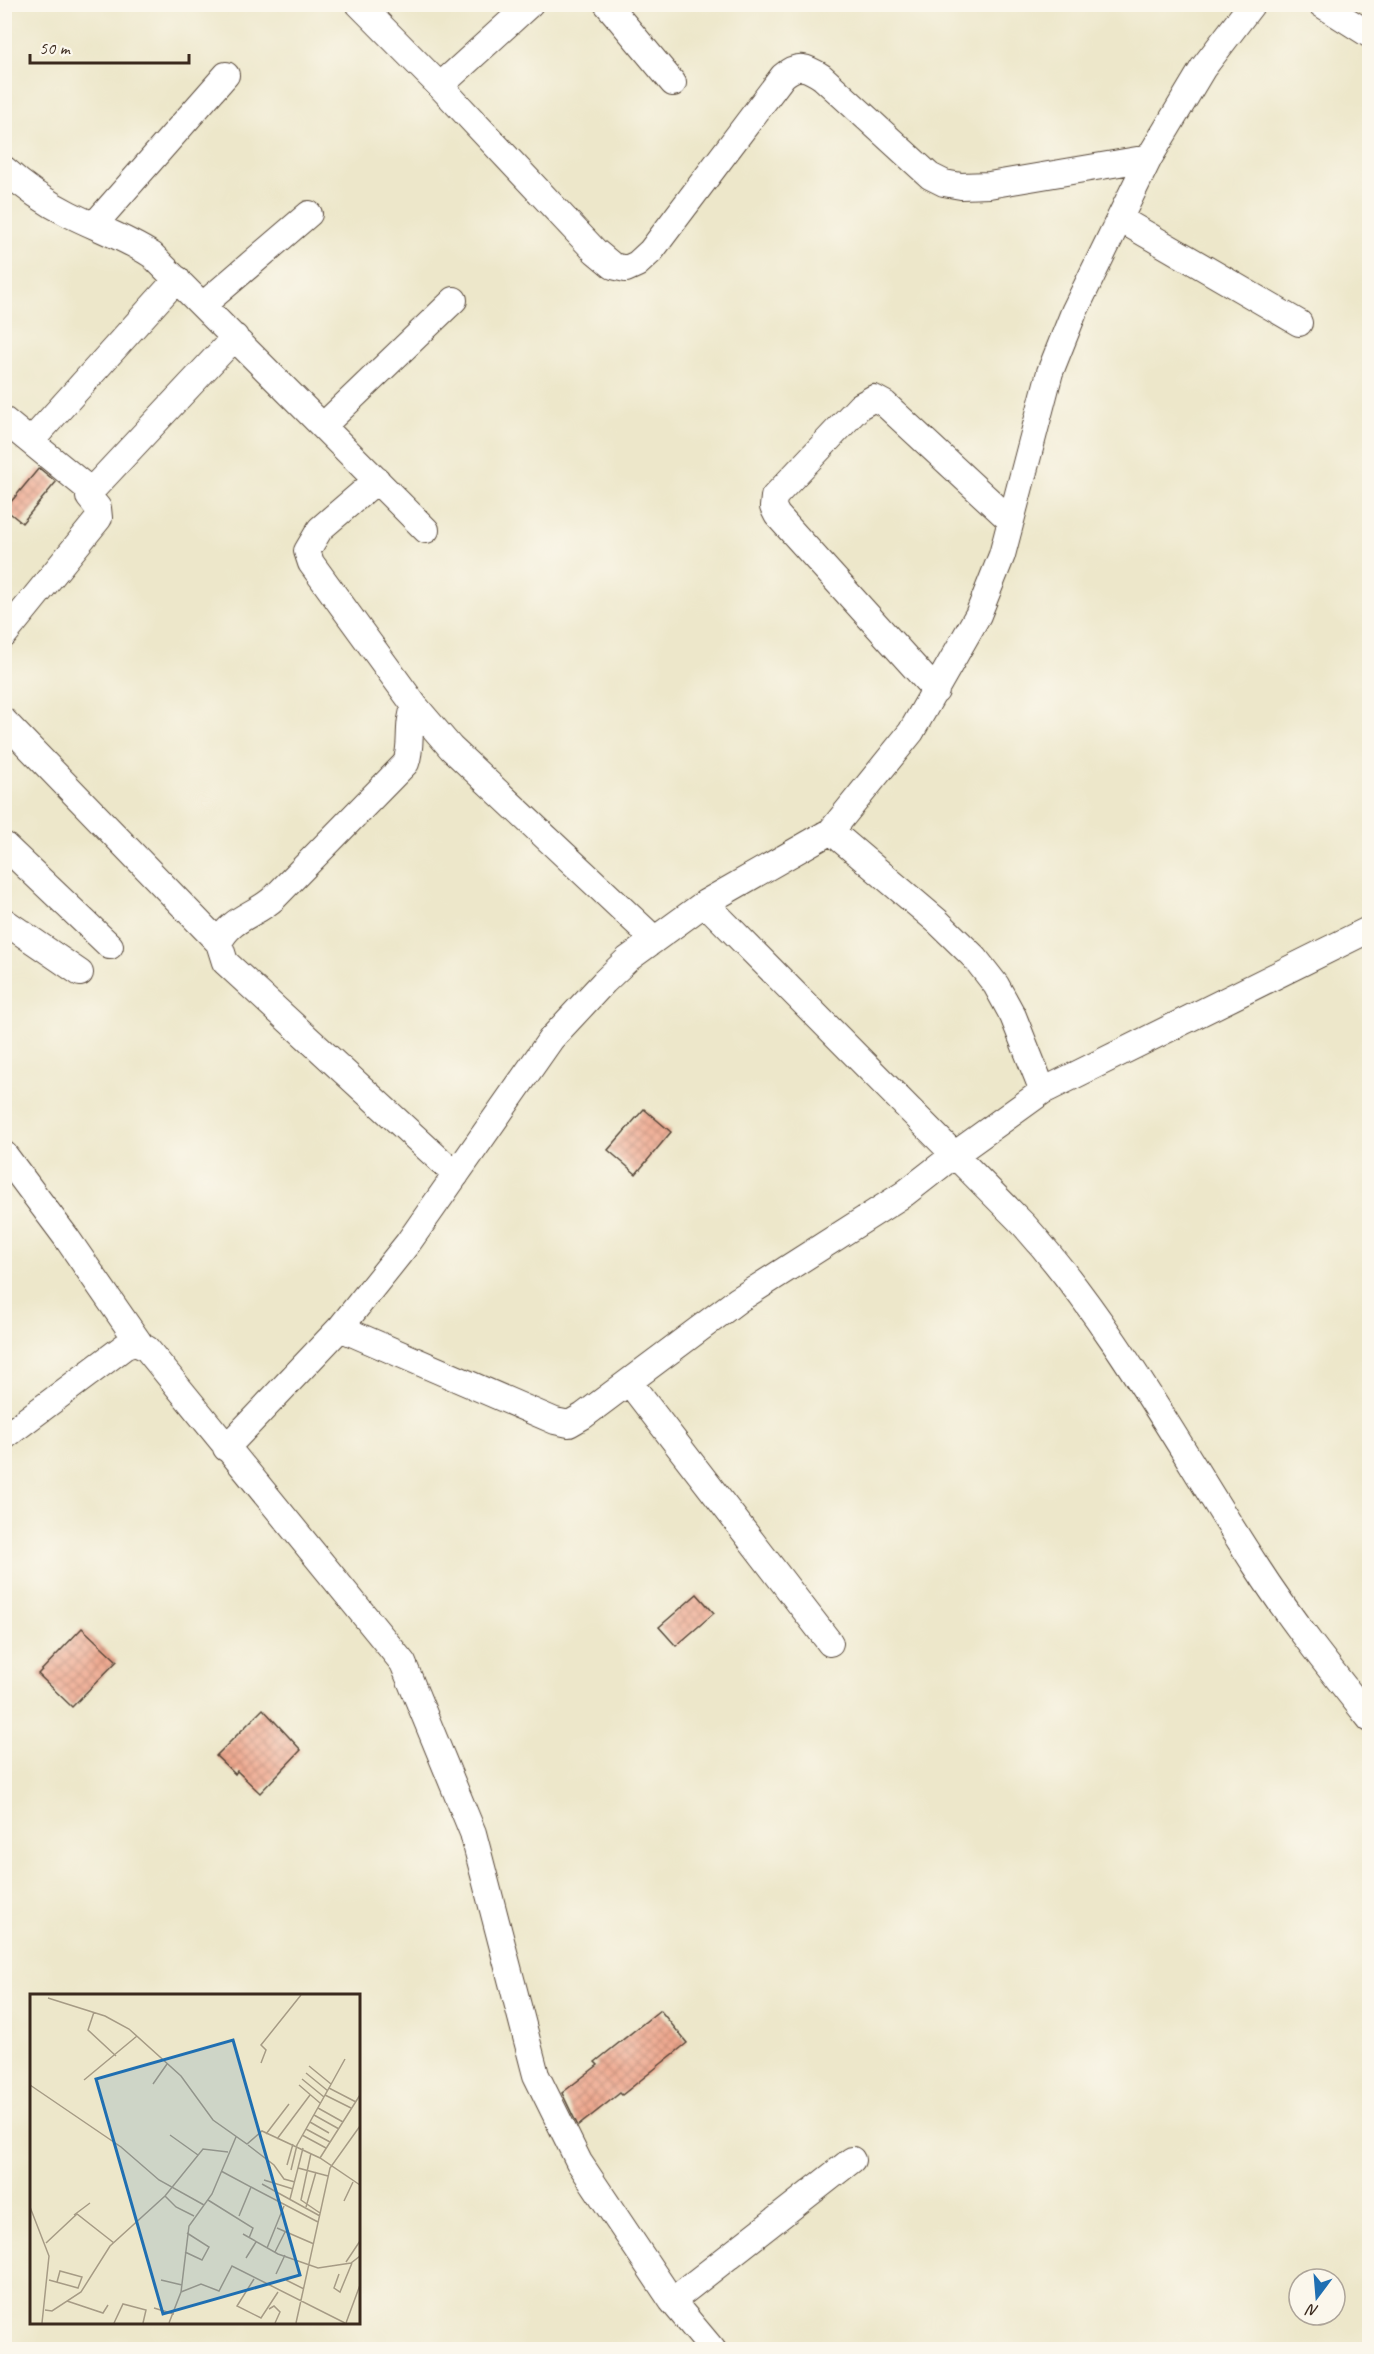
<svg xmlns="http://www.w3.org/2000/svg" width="1374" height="2354" font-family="Caveat,sans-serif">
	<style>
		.building { fill: url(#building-cross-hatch) }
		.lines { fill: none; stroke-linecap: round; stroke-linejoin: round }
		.street-casing { stroke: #564638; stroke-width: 28 }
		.street { stroke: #fff; stroke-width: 26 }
		.inset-road { fill: none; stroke: #a69b85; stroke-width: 1.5 }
		.view { fill: #1f6fb2; fill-opacity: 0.15; stroke: #1f6fb2; stroke-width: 3 }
		.inset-edge { fill: none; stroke: #3b2a1e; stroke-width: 3 }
	</style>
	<defs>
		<pattern id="building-cross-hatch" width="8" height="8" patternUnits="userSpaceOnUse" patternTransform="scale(1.5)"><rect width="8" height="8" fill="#eea78e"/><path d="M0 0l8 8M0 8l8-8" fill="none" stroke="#c28873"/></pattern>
	</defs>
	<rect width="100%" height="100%" fill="#fbf7ec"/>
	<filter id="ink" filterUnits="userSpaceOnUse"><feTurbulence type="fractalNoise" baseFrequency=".0167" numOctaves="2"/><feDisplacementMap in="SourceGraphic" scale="12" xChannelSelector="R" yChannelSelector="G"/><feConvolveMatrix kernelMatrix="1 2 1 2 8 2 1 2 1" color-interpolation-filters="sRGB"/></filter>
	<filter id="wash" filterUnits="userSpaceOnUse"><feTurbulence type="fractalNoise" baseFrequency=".008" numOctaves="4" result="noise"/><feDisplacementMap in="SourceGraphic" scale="24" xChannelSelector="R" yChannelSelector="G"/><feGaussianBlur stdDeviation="1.35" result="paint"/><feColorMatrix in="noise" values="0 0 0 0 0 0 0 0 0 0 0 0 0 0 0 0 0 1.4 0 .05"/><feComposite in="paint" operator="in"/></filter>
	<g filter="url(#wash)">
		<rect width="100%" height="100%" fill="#ede7ca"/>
		<g id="blocks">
			<!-- building -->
			<path class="building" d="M 39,468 L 56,482 L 22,523 L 5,509 Z
				M 644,1109 L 671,1132 L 636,1174 L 608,1150 Z
				M 697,1594 L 714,1613 L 676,1646 L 659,1627 Z
				M 82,1628 L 117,1661 L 72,1707 L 38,1674 Z
				M 263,1709 L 301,1750 L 260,1793 L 237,1771 L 235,1774 L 216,1756 Z
				M 660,2010 L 687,2043 L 622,2095 L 620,2093 L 578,2126 L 562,2093 L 598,2065 L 595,2062 Z"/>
		</g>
	</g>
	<g filter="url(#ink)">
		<use href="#blocks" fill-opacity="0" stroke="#564638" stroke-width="1.5"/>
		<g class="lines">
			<!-- street casing -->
			<g class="street-casing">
				<path id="street" d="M 359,4 L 440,86 L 595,251 L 613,266 L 626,269 L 637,264 L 651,251 L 783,76 C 798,63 807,67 822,77 L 930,176 L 944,183 L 961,186 L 989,185 L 1149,158
					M 607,4 L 673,83
					M 1321,4 L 1370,35
					M 440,86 L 530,4
					M 4,169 C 24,187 45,202 69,214 C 97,228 126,238 152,255 L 426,530
					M 1120,219 L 1299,323
					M 94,225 L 226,75
					M 203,305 L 309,214
					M 4,420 L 91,491
					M 323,426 L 454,300
					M 31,441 L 177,279
					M 377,480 L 320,529 L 307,551 L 311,563 L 415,706 L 451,748 L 654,939
					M 4,635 L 99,518 L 98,508 L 89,497 L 91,491 L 235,337
					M 936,691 L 777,515 L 773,507 L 774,497 L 860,406 L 874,398 L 885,404 L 1011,521
					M 415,706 C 406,725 413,744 406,763 L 274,898 C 256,915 230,918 219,943 L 225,962 L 456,1175
					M 4,721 L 219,943
					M 831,831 L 937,921 L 975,958 L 996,985 L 1013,1016 L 1043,1091
					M 4,845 L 110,946
					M 705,903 L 1024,1225 C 1116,1328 1181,1451 1256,1566 C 1290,1619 1330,1669 1370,1719
					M 4,921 L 80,973
					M 4,1154 L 66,1237 L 140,1344
					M 340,1328 L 555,1421 L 569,1424 L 583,1416 L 738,1300 L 904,1194 L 954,1155 L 1043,1091 L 1370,929
					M 629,1382 L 830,1643
					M 4,1437 L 124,1347 C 134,1342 139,1344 147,1349 L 403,1663 L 473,1833 L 536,2075 L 579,2162 L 672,2301 L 713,2350
					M 226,1448 L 340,1328 L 408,1243 L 551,1039 L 604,982 L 628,959 L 705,903 L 831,831 L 911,732 L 978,615 L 1002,555 L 1050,372 L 1074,312 L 1149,158 L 1203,68 L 1252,4
					M 672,2301 L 852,2160"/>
			</g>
			<!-- street -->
			<use href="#street" class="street"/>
		</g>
	</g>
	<!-- overview -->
	<g transform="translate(30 1994)">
		<rect width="330" height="330" fill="#ede7ca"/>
		<path class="inset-road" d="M 18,4 L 75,22 L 99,35 L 151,82 L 183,126 L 217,150 L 232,137 L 290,164 L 330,191M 64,18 L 58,36 L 86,62M 231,69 L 236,56 L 231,51 L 271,1M 279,72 L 301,90M 276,79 L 298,97M 272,85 L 294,103M 54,86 L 107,42M 123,90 L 137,70M 0,91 L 91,153 L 129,186 L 174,211M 269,91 L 290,109M 299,94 L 315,65M 295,101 L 321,114M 288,114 L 313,128M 284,121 L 309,135M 280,128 L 299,139M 276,135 L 300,148M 236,140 L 259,110M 140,141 L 168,161M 272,141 L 296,154M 247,145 L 280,101M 218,151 L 244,171 L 254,185 L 265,188M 281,159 L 271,206 L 290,219M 290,164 L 330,101M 257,171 L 263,150M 268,174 L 273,154M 261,176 L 267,151 L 299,94 L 326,108M 191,177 L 221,193 L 209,222M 234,186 L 263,195M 232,190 L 290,222M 221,193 L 288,228M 135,202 L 146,213 L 164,222M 260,205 L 268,174 L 298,182M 178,206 L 223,234 L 219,244M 314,207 L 323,188M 0,213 L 19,262 L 12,329M 276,213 L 286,178M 44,221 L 60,209M 247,234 L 284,250M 213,240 L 248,260 L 288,274 L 321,269 L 330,262M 16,249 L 47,220 L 84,249M 237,254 L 254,212M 155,258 L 172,266 L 179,253 L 157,239M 245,258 L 255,238M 216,264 L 226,248M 316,268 L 330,247M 246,280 L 255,261M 309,280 L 304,294 L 310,298 L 322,269M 224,285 L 207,312 L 231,324 L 248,298M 19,286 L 48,294 L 52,283 L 30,277 L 27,288M 131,286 L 152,291M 256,286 L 274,295M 151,298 L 171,290 L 189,297 L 202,272 L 315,329M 37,307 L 73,319 L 78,311M 124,314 L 144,320M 239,315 L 244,312 L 250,318 L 245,329M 15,316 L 22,317 L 51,298 L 80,252 L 135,202 L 173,155 L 198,158M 84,329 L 93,310 L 116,316 L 113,329M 139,329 L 151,298 L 159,232 L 182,200 L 206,143M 266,329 L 300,174 L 330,132M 316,329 L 330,291"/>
		<path class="view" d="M 203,46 L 270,281 L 133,320 L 66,85 Z"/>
		<rect width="330" height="330" class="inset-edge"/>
	</g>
	<!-- margin -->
	<rect width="1374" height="2354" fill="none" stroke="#fbf7ec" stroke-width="24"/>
	<!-- north arrow -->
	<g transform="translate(1317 2297) rotate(196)"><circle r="28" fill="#fbf7ec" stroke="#aea59a" stroke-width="1.5"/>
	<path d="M0-4.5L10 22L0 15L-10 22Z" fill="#1f6fb2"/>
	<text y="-9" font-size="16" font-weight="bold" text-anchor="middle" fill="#3b2a1e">N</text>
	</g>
	<!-- scale -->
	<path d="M30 54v9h159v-9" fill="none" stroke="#3b2a1e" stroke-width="3"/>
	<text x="39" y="54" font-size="18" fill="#3b2a1e" stroke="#fbf7ec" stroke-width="4.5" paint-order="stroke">50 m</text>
</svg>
